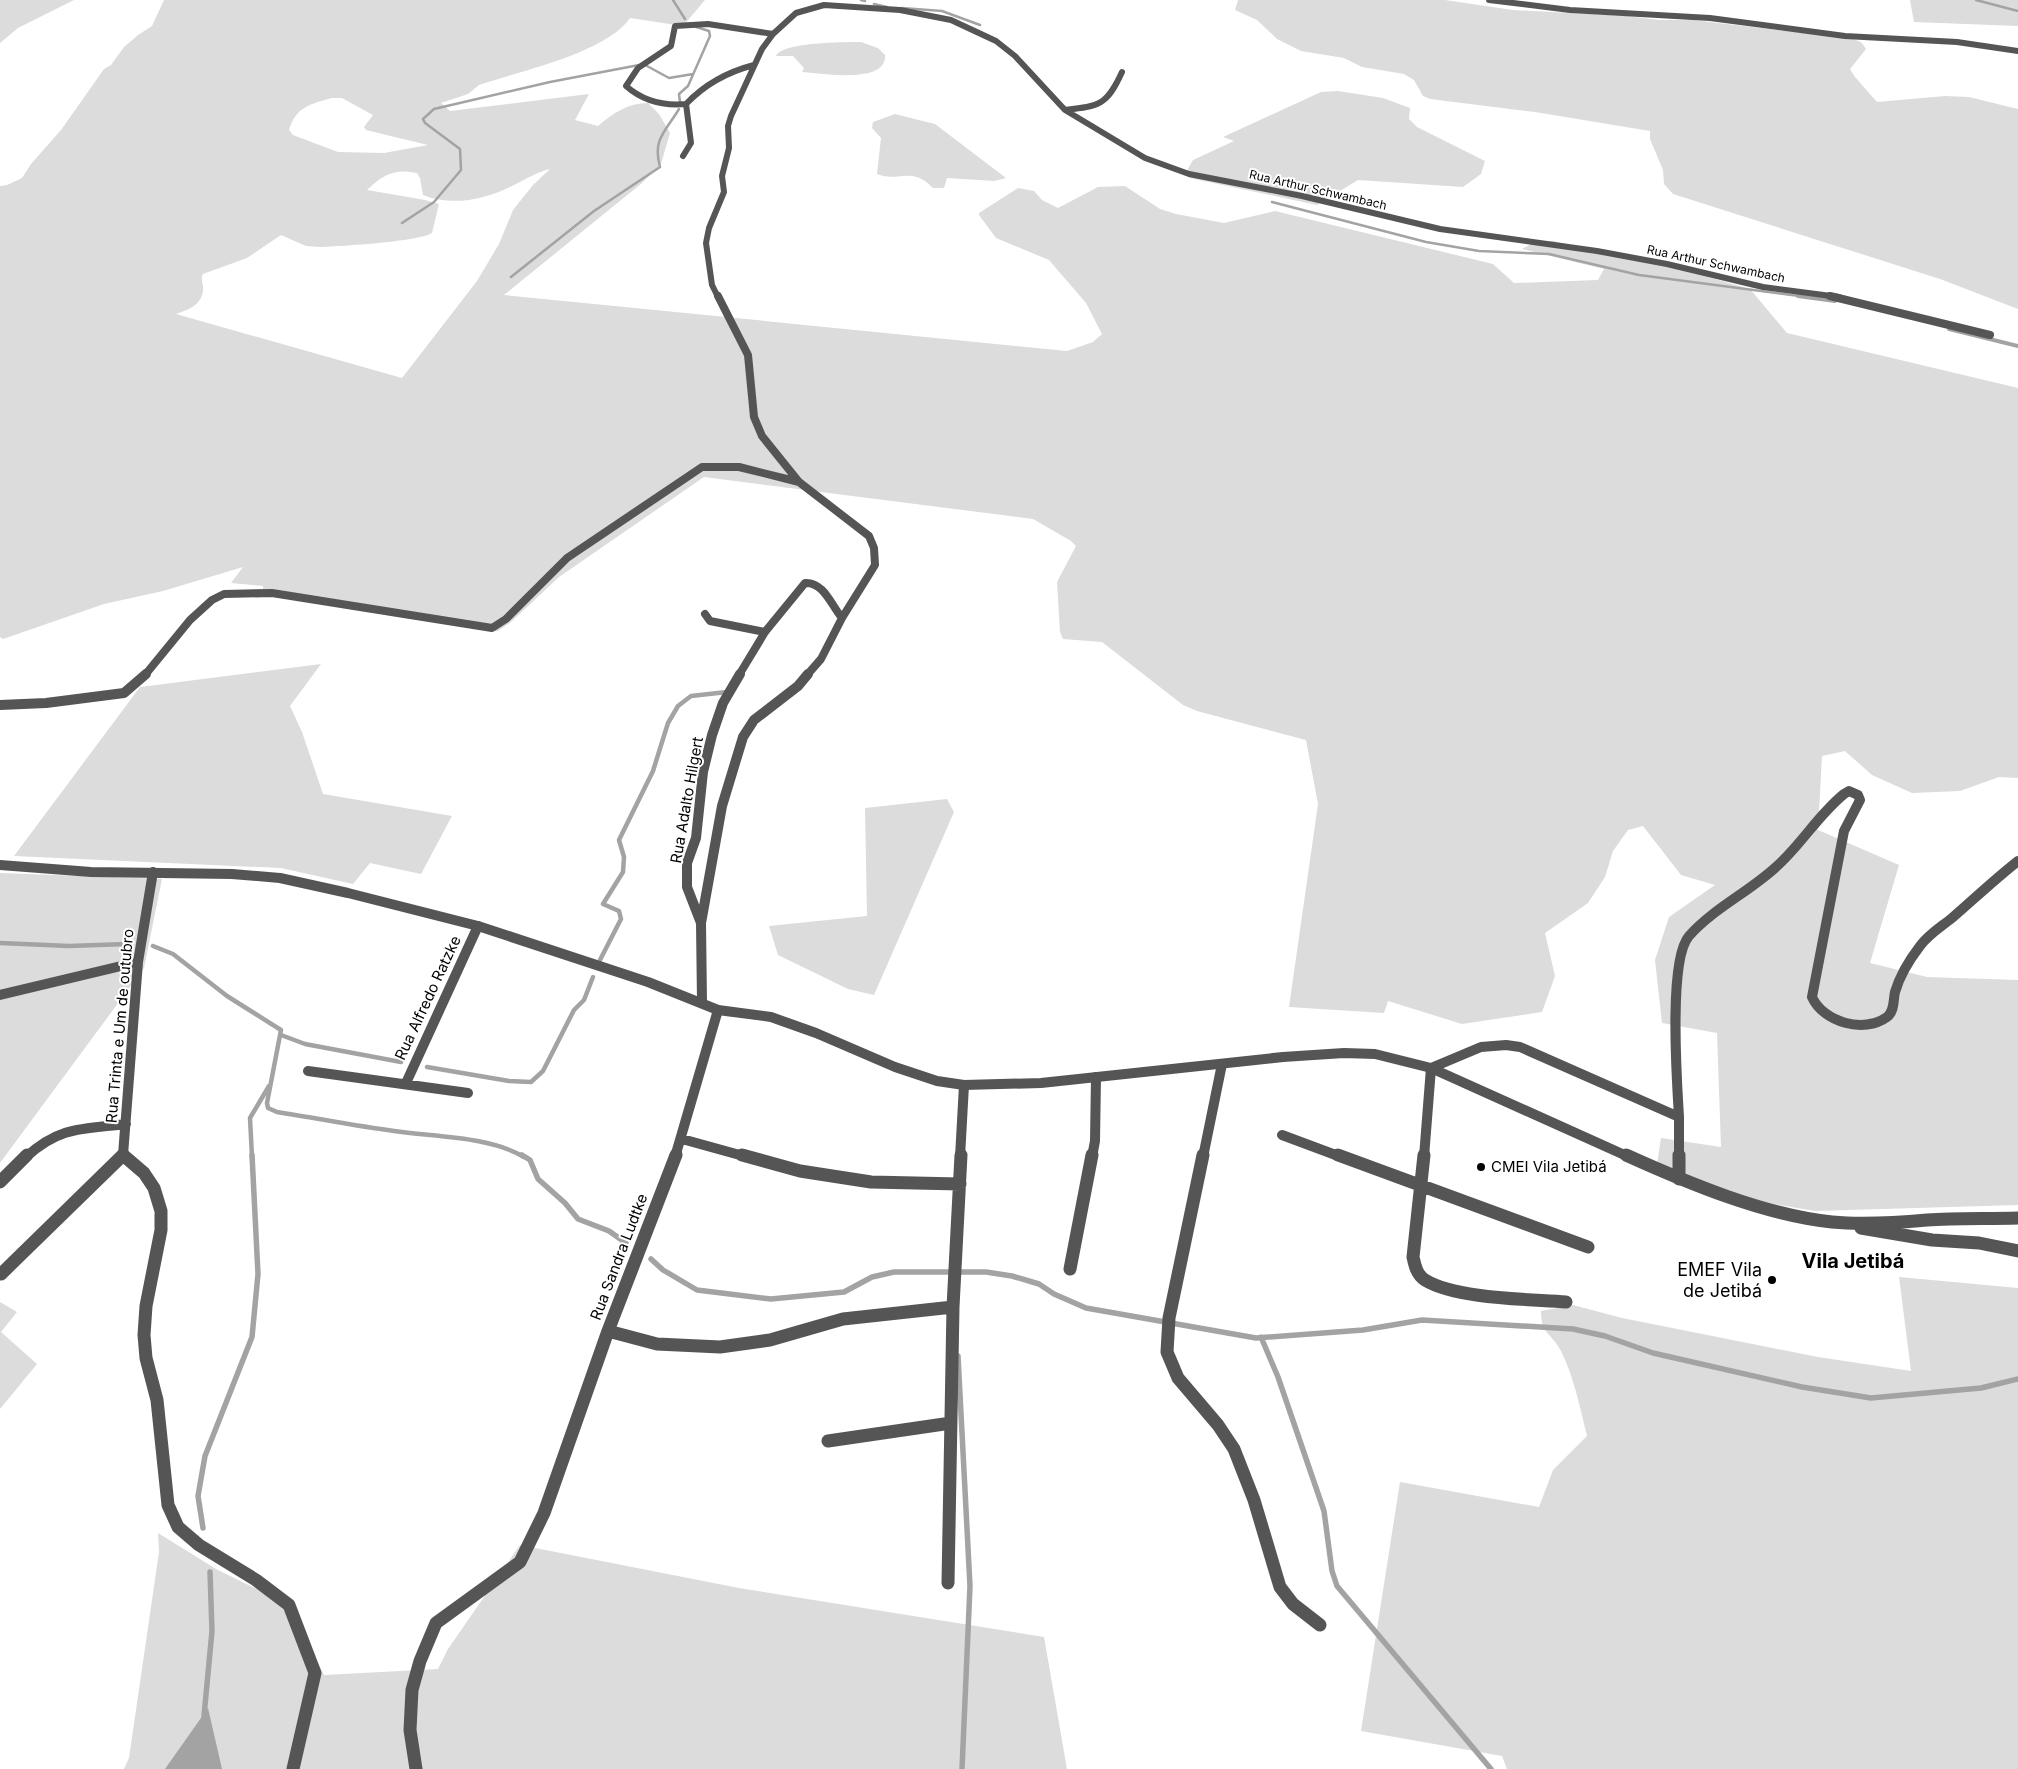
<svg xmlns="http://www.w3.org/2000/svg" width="2018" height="1769" font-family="Inter,sans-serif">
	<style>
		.green { fill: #dcdcdc; fill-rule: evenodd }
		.water { fill: #a3a3a3 }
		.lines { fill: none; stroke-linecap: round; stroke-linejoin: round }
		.stream-far3 { stroke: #a3a3a3; stroke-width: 2.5 }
		.stream-far2 { stroke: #a3a3a3; stroke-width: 4 }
		.stream-far1 { stroke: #a3a3a3; stroke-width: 4.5 }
		.stream { stroke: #a3a3a3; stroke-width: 5.5 }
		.minor-far3 { stroke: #555; stroke-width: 6 }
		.minor-far2 { stroke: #555; stroke-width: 8 }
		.minor-far1 { stroke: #555; stroke-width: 10 }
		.minor { stroke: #555; stroke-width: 13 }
		.tertiary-far1 { stroke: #555; stroke-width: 10 }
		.tertiary { stroke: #555; stroke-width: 13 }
		.poi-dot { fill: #000; stroke: #fff; stroke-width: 2 }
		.labels { text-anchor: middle; stroke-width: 4; stroke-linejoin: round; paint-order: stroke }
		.far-street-label { font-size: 12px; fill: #000; stroke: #fff }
		.street-label { font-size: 15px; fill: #000; stroke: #fff }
		.poi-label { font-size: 15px; fill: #000; stroke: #fff; text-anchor: start }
		.near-poi-label { font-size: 18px; fill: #000; stroke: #fff; text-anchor: end }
		.district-label { font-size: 20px; font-weight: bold; fill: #000; stroke: #fff }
	</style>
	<rect width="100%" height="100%" fill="#fff"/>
	<!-- green -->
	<path class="green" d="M 0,0 L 74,0 L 18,28 L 0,43 Z
		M 164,0 L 705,0 L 683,26 L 630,18 C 606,53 520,71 479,85 L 468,94 L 441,103 L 450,111 L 589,94 L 575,120 L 598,126 C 613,113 628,103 648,103 L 659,114 L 670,133 L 661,164 L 642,183 L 504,295 L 1067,351 L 1093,342 L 1102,334 L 1086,303 L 1049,260 L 996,238 L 979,215 L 979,213 L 1018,188 L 1034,191 L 1042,200 L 1058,208 L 1098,187 L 1125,186 L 1160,209 L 1176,214 L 1224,223 L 1275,211 L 1493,264 L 1514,283 L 1598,280 L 1604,269 L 1522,249 L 1535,242 L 1553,241 L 1676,268 L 1750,289 L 1787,333 L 2018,388 L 2018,778 L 1999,777 L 1960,791 L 1912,793 L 1872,775 L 1845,751 L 1822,756 L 1818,830 L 1899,865 L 1870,963 L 1927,977 L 2018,980 L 2018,1205 L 1815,1211 L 1768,1203 L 1656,1171 L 1661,1138 L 1721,1147 L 1717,1033 L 1662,1023 L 1655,960 L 1669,917 L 1715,885 L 1681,875 L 1643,826 L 1628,830 L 1613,851 L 1605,877 L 1588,903 L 1545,933 L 1555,976 L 1542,1012 L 1462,1024 L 1388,1001 L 1384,1013 L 1289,1007 L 1318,804 L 1306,740 L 1197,711 L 1183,705 L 1102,642 L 1063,639 L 1060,632 L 1057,582 L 1076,546 L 1071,541 L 1033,519 L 704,477 L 559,577 L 511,622 L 498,631 L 489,631 L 274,596 L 263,596 L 263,586 L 231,583 L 243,567 L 163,591 L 104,604 L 3,639 L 0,637 L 0,186 L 7,185 L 22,178 L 31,164 L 61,130 L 104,69 L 111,65 L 124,47 L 138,35 L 152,26 ZM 332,98 L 342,98 L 373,115 L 364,127 L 366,130 L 428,145 L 384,153 L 338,152 L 293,135 L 289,130 C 296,107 310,104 332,98 ZM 550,169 L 533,185 L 513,210 L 499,244 L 477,281 L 402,378 L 176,314 C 187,310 201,306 203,291 C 204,284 200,280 203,274 L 247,258 L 281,235 L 306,246 L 320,247 C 342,246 417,242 432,233 L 439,204 L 425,200 L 367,190 C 382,175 395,168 417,173 L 420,178 L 423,195 C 453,207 486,199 514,185 C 526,179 537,172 550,169 Z
		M 1238,0 L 1445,0 L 1513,10 L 1627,16 L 1659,20 L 1693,20 L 1854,39 L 1862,43 L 1866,49 L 1850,69 L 1855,77 L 1877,102 L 1945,96 L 1969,97 L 2018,109 L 2018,309 L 1940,279 L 1673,194 L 1664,184 L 1663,170 L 1650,139 L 1650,131 L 1535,112 L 1430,99 L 1423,96 L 1414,80 L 1404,74 L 1362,67 L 1344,58 L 1301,51 L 1277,39 L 1257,20 L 1235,10 Z
		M 1910,0 L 2018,0 L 2018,26 L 1914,22 Z
		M 861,42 L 878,48 L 885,55 C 887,85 820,73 802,72 L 804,68 L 793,56 L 776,56 C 781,42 846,42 861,42 Z
		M 1338,91 L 1383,98 L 1410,108 L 1409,119 L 1417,127 L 1485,161 L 1481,174 L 1463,187 L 1358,180 L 1317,205 L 1190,178 L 1185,174 L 1193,160 L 1234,141 L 1223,137 L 1321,92 Z
		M 895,114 L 935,124 L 1006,178 L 994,181 L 947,178 L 944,188 L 933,188 C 911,165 899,183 877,174 L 881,138 L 872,128 L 873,122 Z
		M 321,664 L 290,706 L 302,732 L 323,794 L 452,816 L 421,874 L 370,863 L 353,884 L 281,868 L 14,856 L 140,687 Z
		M 947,799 L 954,812 L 874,995 L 848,989 L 778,955 L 769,926 L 867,916 L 865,808 Z
		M 0,873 L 162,879 L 144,968 L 0,1163 Z
		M 1899,1277 L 2018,1288 L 2018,1769 L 1507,1769 L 1502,1756 L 1361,1731 L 1400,1482 L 1539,1507 L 1553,1470 L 1587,1436 C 1580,1408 1574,1377 1561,1351 C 1551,1332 1541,1335 1541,1311 L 1573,1305 L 1622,1318 L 1818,1357 L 1911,1371 Z
		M 0,1302 L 17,1312 L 1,1332 L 37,1364 L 0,1409 Z
		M 158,1533 L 216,1569 L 289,1605 L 324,1675 L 438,1669 L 448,1649 L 520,1545 L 739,1588 L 1044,1637 L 1067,1769 L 124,1769 L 129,1758 L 159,1552 Z"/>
	<!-- water -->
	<path class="water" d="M 208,1708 L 222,1769 L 165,1769 Z"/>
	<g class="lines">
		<!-- stream-far3 -->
		<path class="stream-far3" d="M 673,0 L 685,19
			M 861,0 L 865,1
			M 1976,0 L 2018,11
			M 874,4 L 887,7
			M 902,8 L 942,11 L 980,25
			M 647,66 L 669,78 L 693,74
			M 680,102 L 679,94 L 688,86 L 710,36 L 709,31 L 693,26
			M 1272,202 L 1426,242 L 1479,251 L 1549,254 L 1639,275 L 1807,297
			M 402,223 L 434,202 L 461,170 L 460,149 L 425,123 L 423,119 L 434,109 L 550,82 L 639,65
			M 511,277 L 594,211 L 660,167 C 652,139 666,131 679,109"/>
		<!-- stream-far2 -->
		<path class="stream-far2" d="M 1798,296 L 1835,301
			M 1949,329 L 2018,346"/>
		<!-- stream-far1 -->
		<path class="stream-far1" d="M 0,943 L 69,946 L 127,944
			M 153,946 L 173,954 L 227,996 L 281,1030 L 267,1103 L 268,1108 L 277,1112 C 316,1118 355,1126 394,1131 C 434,1137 489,1136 524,1157
			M 600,960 L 621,919 L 619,911 L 603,904 L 623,872 L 624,857 L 619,840 L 653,771 L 668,723 L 678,706 L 691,696 L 727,692
			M 281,1035 L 305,1044 L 401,1062
			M 427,1067 L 509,1081 L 531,1082 L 543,1071 L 574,1010 L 584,1000 L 593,977
			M 252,1157 L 250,1118 L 269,1086"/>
		<!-- stream -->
		<path class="stream" d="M 522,1155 L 530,1160 L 538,1179 L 565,1203 L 578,1219 L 609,1231 L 626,1243
			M 651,1259 L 663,1270 L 697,1290 L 771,1299 L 844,1292 L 872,1277 L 894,1272 L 986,1272 L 1012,1276 L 1039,1284 L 1054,1294 L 1086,1308 L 1256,1338 L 1363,1330 L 1422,1320 L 1573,1329 L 1605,1336 L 1653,1353 L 1802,1387 L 1871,1398 L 1981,1388 L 2018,1379
			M 1261,1337 L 1278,1377 L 1324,1511 L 1332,1571 L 1337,1586 L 1491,1769
			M 958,1356 L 970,1586 L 962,1769
			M 203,1528 L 198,1496 L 205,1456 L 252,1337 L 258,1274 L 252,1155
			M 204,1716 L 212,1631 L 210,1572"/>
		<!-- minor-far3 -->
		<path class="minor-far3" d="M 1489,0 L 1570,10 L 1710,18 L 1845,36 L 1957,42 L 2018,51
			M 686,104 C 664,106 643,101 626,86 L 638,68 L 671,46 L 675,26 L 708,24 L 773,34
			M 1065,110 C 1100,106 1107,105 1122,72
			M 683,156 L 691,143 L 686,104 C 705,84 727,72 754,65
			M 718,297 L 712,285 L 706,243 L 709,228 L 724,192 L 722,176 L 729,148 L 728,126 L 731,116 L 762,49 L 773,34 L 796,13 L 824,5 L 900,10 L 951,20 L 996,41 L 1015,56 L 1065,110 L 1145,158 L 1189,174 L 1302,196 L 1440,229 L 1597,251 L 1667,264 L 1763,287 L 1839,297"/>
		<!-- minor-far2 -->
		<path class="minor-far2" d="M 718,296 L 748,355 L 754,417 L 762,436 L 799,482 L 869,536 L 874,548 L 875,565 L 842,618 L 821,659 L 807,675
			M 1830,296 L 1990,335
			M 705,614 L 710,621 L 765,632
			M 145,675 L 190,620 L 212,600 L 224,594 L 272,593 L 492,628 L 506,619 L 567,558 L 702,467 L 739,467 L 799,482
			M 739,675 L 765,632 L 805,583 C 824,582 831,605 842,618"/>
		<!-- minor-far1 -->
		<path class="minor-far1" d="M 0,705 L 46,703 L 124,693 L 146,674
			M 701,923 L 687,887 L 687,863 L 696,838 L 703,772 L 712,735 L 723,703 L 740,674
			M 0,995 L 138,962
			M 702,1002 L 701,923 L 722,806 L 743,737 L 754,720 L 798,686 L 808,674
			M 308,1071 L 468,1093
			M 406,1083 L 478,926
			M 1679,1117 C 1677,1082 1668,960 1689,936 C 1714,908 1749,892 1776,867 C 1801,845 1818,815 1844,794 L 1849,791 L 1858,795 L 1860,800 L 1844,831 L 1812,997 C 1823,1022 1864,1034 1887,1017 C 1895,1011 1893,1000 1895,992 C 1900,975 1910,959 1920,946 C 1929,934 1941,927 1952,918 C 1974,899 1995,879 2018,861
			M 1282,1135 L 1341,1157
			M 682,1139 L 747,1157
			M 123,1155 L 125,1157
			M 123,1155 L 138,962 L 153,872
			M 26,1157 C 60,1126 83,1129 126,1124
			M 121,1157 L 123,1155
			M 675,1157 L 718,1010
			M 960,1157 L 964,1085
			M 1092,1157 L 1095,1141 L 1096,1077
			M 1203,1157 L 1222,1064
			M 1424,1157 L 1431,1068 L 1481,1047 L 1506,1045 L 1520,1047 L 1679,1117 L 1679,1157"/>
		<!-- minor -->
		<path class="minor" d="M 123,1155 L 144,1173 L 154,1188 L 161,1211 L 161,1230 L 146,1306 L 144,1335 L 146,1358 L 157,1400 L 168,1505 L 178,1527 L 199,1545 L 256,1580 L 289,1605 L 315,1673 L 293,1769
			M 742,1155 L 800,1171 L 871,1182 L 960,1184
			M 1203,1155 L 1169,1318 L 1167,1352 L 1178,1378 L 1218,1425 L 1234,1449 L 1254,1500 L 1280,1587 L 1293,1604 L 1320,1625
			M 1338,1155 L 1588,1247
			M 1424,1155 L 1413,1257 C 1415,1266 1417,1275 1425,1280 C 1456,1299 1529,1299 1566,1302
			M 1679,1155 L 1679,1179
			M 0,1182 L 27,1155
			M 1861,1228 L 1932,1240 L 1979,1243 L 2018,1251
			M 1070,1269 L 1092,1155
			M 1,1274 L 123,1155
			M 608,1331 L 657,1344 L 720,1347 L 770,1340 L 843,1319 L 953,1307
			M 828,1441 L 951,1423
			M 948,1583 L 953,1307 L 961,1155
			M 416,1769 L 410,1730 L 412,1690 L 420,1661 L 436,1623 L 520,1562 L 544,1513 L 608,1331 L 676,1155"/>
		<!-- tertiary-far1 -->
		<path class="tertiary-far1" d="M 0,865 L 91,872 L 232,874 L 280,878 L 348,893 L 478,926 L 648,982 L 718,1010 L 771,1017 L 816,1033 L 895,1067 L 937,1081 L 964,1085 L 1041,1083 L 1283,1057 L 1344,1053 L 1375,1054 L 1431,1068 L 1629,1157"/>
		<!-- tertiary -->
		<path class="tertiary" d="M 1626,1155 C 1688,1183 1764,1215 1832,1222 C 1864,1225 1894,1223 1927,1220 C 1957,1218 1988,1219 2018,1218"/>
	</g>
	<!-- markers -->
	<g class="poi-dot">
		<circle cx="1481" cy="1167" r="5"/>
		<circle cx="1772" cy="1280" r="5"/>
	</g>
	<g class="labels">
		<!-- far-street labels -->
		<g class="far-street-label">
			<text transform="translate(1318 190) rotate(13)" y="4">Rua Arthur Schwambach</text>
			<text transform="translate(1716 264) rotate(12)" y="4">Rua Arthur Schwambach</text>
		</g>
		<!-- street labels -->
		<g class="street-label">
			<text transform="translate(687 800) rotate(-80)" y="5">Rua Adalto Hilgert</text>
			<text transform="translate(428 998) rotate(-65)" y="5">Rua Alfredo Ratzke</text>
			<text transform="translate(120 1026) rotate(-85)" y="5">Rua Trinta e Um de outubro</text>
			<text transform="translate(619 1257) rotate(-69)" y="5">Rua Sandra Ludtke</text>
		</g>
		<!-- poi labels -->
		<g class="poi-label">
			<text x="1491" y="1172">CMEI Vila Jetibá</text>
		</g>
		<!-- near-poi labels -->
		<g class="near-poi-label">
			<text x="1762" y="1276">EMEF Vila<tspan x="1762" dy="21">de Jetibá</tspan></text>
		</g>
		<!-- district labels -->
		<g class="district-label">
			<text x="1853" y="1268">Vila Jetibá</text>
		</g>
	</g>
</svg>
